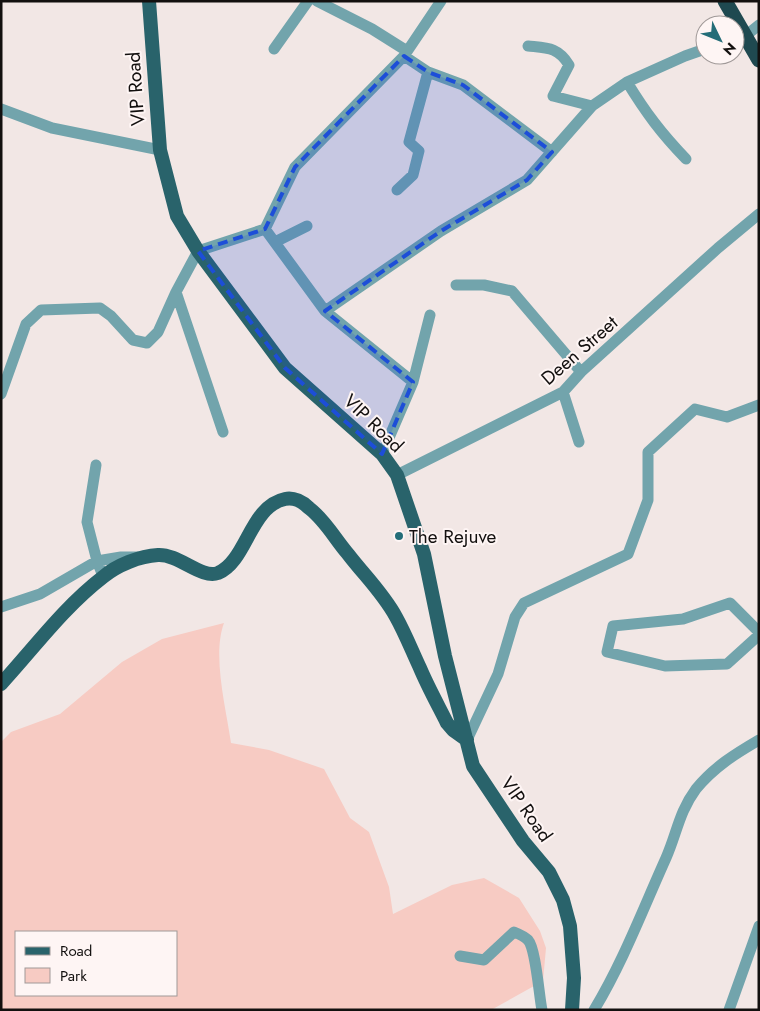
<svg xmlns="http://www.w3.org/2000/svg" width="760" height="1011" font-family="Jost,sans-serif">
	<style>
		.green { fill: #f7cbc3; fill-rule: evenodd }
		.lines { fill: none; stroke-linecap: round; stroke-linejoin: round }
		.minor { stroke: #72a4ac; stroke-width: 11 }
		.major { stroke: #29636b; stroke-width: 14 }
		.highway { stroke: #1f4950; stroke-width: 15 }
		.marked { fill: #1d4ed8; fill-opacity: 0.2; stroke: #1d4ed8; stroke-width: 4; stroke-dasharray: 10 6; stroke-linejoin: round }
		.poi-dot { fill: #246d78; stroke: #fef5f4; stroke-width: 2 }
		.labels { text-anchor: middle; stroke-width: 4; stroke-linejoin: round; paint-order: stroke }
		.street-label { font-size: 19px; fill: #13100f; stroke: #fef5f4 }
		.poi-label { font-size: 19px; fill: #13100f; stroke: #fef5f4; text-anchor: start }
	</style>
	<rect width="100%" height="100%" fill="#f2e7e5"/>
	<!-- green -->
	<path class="green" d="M 224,623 C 212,655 226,708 231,743 L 269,750 L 324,769 L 350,818 L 369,832 L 389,887 L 393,914 L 452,885 L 484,878 L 519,898 L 540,931 L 546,948 L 543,981 L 491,1010 L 1,1010 L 1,742 L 11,732 L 60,714 L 122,662 L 162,639 ZM 16,932 L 176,932 L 176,995 L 16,995 Z"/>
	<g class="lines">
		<!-- minor -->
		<path class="minor" d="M 317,1 L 372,29 L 407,51
			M 735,40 L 744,37 L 759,25
			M 528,46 C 547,48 558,47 569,65 L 553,96 L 592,106
			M 274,49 L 308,1
			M 428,72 L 463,85 L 552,152
			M 627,82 C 646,113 661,133 686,159
			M 1,109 L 52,128 L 160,150
			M 397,190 L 413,175 L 419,151 L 409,142 L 428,72 L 404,56
			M 265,229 L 295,167 L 404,56 L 441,1
			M 275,242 L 307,226
			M 456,285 L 484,285 L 512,291 L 581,372
			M 325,311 L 441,231 L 527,180 L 592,106 L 627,82 L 685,56 L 705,49
			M 413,382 L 430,315
			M 563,392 L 579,442
			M 1,394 L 26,324 L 41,310 L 100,308 L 111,316 L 133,340 L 147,343 L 158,332 L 176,292
			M 223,432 L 176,292 L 198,251 L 265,229 L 325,311 L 413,382 L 382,454
			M 96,465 L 87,522 L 97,561 L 103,576
			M 397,475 L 563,392 L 581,372 L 718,248 L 759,214
			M 1,607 L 40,594 L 97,561 L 121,557 L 138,557
			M 759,632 L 730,603 L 683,619 L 613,626 L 607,652 L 665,666 L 727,664 L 759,635
			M 467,740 L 498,674 L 515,617 L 524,603 L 628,554 L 648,500 L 648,452 L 695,409 L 727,417 L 759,405
			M 460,956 L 484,960 L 514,932 C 519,934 524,936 528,940 C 536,949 539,996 542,1010
			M 594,1010 C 623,962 643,909 666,858 C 677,833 679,812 696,789 C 714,767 735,754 759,740
			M 729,1010 L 759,926"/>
		<!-- major -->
		<path class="major" d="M 149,1 L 160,150 L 177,216 L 198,251 L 285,368 L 382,454 L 397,475 L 424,554 L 445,656 L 473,766 L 523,841 L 549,872 L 563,900 L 570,926 L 574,978 L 572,1010
			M 1,684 C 34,648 64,607 103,577 C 117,565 140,556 158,555 C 179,554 201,579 218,573 C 247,561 250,506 285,499 C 294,497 303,502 309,508 C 325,520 335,539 348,554 C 364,575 383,593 396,617 C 405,633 412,651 420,668 C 428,687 438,705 447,723 L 453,730 L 467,740"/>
		<!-- highway -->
		<path class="highway" d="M 725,1 L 759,60"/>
	</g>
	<!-- marked area -->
	<path class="marked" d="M 404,56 L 428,72 L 463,85 L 552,152 L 527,180 L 441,231 L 325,311 L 413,382 L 382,454 L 285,368 L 198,251 L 265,229 L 295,167 Z"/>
	<!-- markers -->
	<circle class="poi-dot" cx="399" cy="536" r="5"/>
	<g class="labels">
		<!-- street labels -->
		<g class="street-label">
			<text transform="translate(135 89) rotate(-94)" y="7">VIP Road</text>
			<text transform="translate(579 350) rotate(-41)" y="7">Deen Street</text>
			<text transform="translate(374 423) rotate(44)" y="7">VIP Road</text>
			<text transform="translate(527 809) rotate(55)" y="7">VIP Road</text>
		</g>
		<!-- poi labels -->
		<g class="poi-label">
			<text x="409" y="543">The Rejuve</text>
		</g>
	</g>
	<!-- border -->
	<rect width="760" height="1011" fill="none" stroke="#13100f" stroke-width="5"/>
	<!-- legend -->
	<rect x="15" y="931" width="162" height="65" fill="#fef5f4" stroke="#a09998"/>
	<rect x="25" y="947" width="25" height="8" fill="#29636b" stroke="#a09998"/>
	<text x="60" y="956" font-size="15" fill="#13100f">Road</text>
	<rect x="25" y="968" width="25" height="15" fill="#f7cbc3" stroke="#a09998"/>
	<text x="60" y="981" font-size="15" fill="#13100f">Park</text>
	<!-- north arrow -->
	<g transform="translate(720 40) rotate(133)"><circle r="24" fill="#fef5f4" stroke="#a09998"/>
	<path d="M0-4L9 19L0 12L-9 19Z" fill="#246d78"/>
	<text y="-8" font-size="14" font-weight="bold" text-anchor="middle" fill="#13100f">N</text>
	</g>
</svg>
